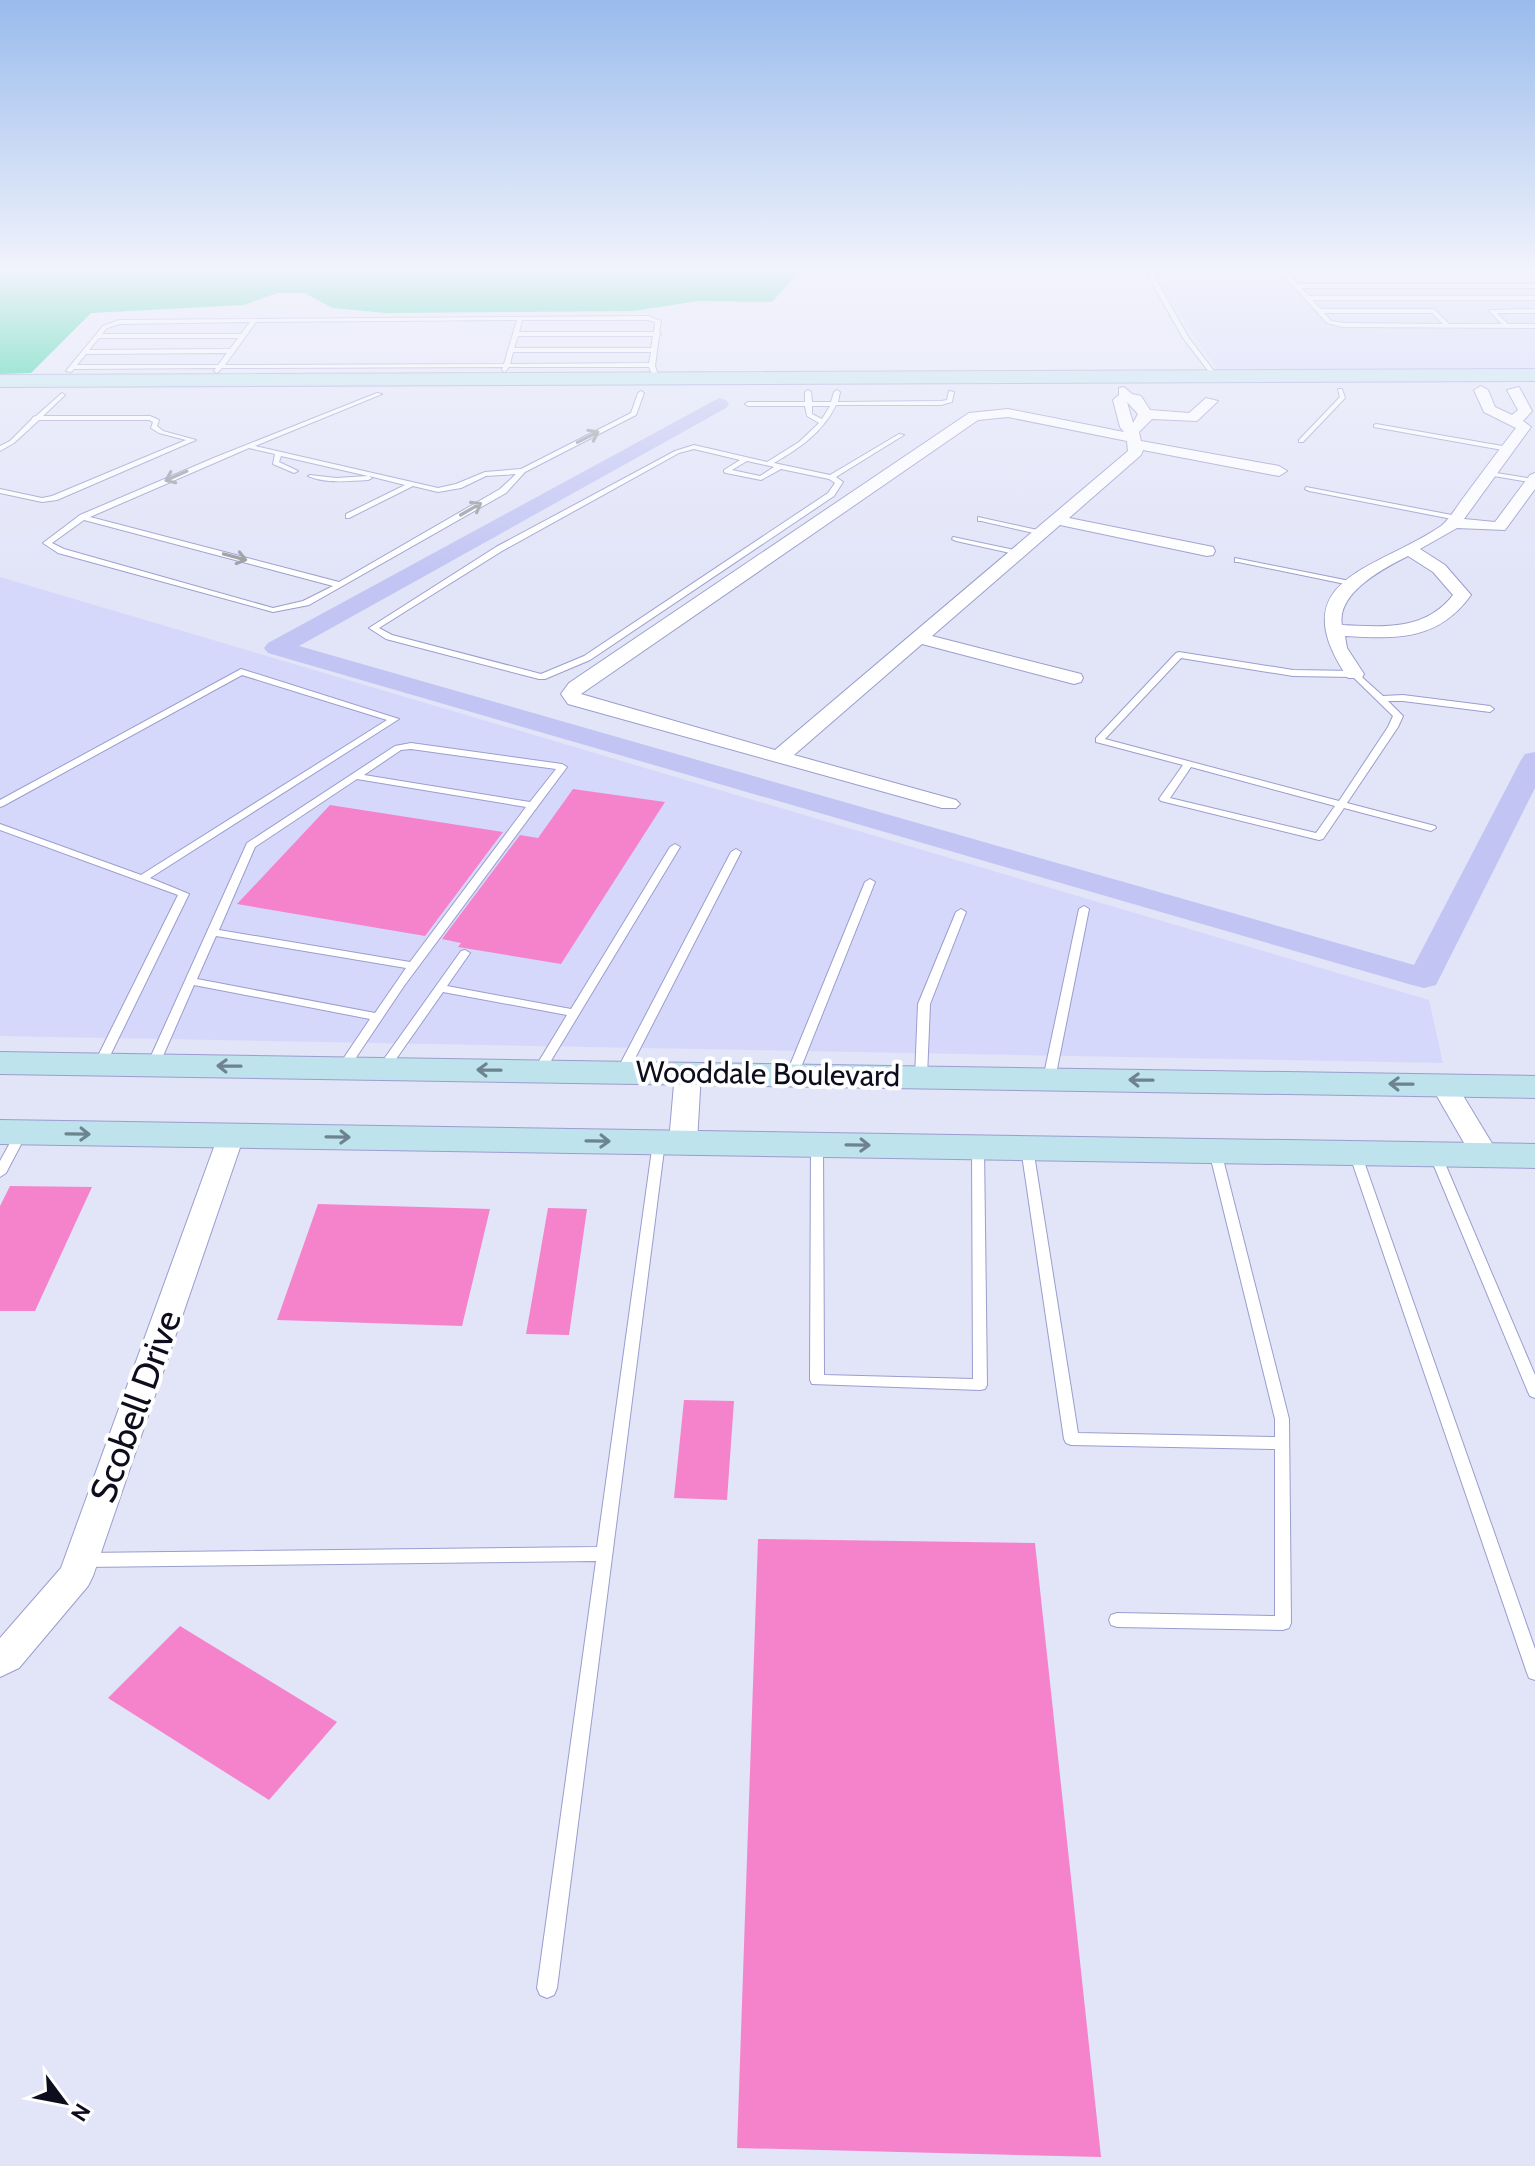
<svg xmlns="http://www.w3.org/2000/svg" width="1535" height="2166" font-family="Cabin,sans-serif">
	<style>
		.built { fill: #d6d8fb }
		.forest { fill: #05cd8f }
		.lines { fill: none; stroke-linecap: round; stroke-linejoin: round }
		.canal { fill: #c2c5f3; fill-rule: evenodd }
		.building { fill: #f583cc }
		.lane-casing { stroke: #9b9dcd; stroke-width: 2 }
		.street-casing { stroke: #9b9dcd; stroke-width: 2 }
		.secondary-casing { stroke: #9b9dcd; stroke-width: 2 }
		.lane { fill: #fff; fill-rule: evenodd }
		.street { fill: #fff; fill-rule: evenodd }
		.secondary { fill: #bee3ed; fill-rule: evenodd }
		.oneway { stroke: #9e9ea5 }
		.oneway2 { stroke: #6e8390 }
		.labels { text-anchor: middle; stroke-width: 8; stroke-linejoin: round; paint-order: stroke }
		.street-label { font-size: 30px; fill: #0d0d1e; stroke: #fff }
		.near-street-label { font-size: 36px; fill: #0d0d1e; stroke: #fff }
	</style>
	<rect width="100%" height="100%" fill="#e2e4f8"/>
	<!-- built -->
	<path class="built" d="M 1156,271 L 1535,271 L 1535,369 L 1218,371 L 1152,273 Z
		M 0,577 L 1429,1000 L 1443,1063 L 0,1036 Z"/>
	<!-- forest -->
	<path class="forest" d="M 0,271 L 800,271 L 772,302 L 699,301 L 633,311 L 386,313 L 333,308 L 304,293 L 277,293 L 244,305 L 91,313 L 31,373 L 0,374 Z"/>
	<g class="lines">
		<!-- canal -->
		<path class="canal" d="M 719,398 L 726,400 L 729,404 L 726,408 L 299,646 L 1414,965 L 1521,760 L 1525,754 L 1535,752 L 1535,788 L 1436,985 L 1424,988 L 1412,985 L 268,653 L 264,648 L 268,643 Z"/>
	</g>
	<!-- building -->
	<path class="building" d="M 573,789 L 665,802 L 561,964 L 458,947 L 461,943 L 442,939 L 520,835 L 538,838 Z
		M 330,805 L 503,832 L 425,936 L 237,904 Z
		M 10,1186 L 92,1187 L 35,1311 L 0,1311 L 0,1206 Z
		M 318,1204 L 490,1209 L 462,1326 L 277,1320 Z
		M 548,1208 L 587,1209 L 569,1335 L 526,1334 Z
		M 684,1400 L 734,1401 L 727,1500 L 674,1498 Z
		M 758,1539 L 1035,1543 L 1101,2157 L 737,2148 Z
		M 180,1626 L 337,1722 L 269,1800 L 108,1698 Z"/>
	<g class="lines">
		<!-- lane casing -->
		<g class="lane-casing">
			<path id="lane" d="M 1151,271 L 1157,271 L 1154,276 L 1189,338 L 1217,375 L 1217,377 L 1213,377 L 1183,338 L 1148,276 Z
				M 1280,271 L 1286,271 L 1298,284 L 1535,284 L 1535,288 L 1301,288 L 1309,296 L 1535,296 L 1535,300 L 1312,300 L 1321,309 L 1434,309 L 1449,324 L 1502,324 L 1490,312 L 1490,310 L 1535,309 L 1535,313 L 1497,313 L 1508,324 L 1535,324 L 1535,328 L 1343,327 L 1327,323 ZM 1324,313 L 1432,313 L 1443,324 L 1343,323 L 1331,321 Z
				M 648,316 L 661,321 L 659,333 L 661,334 L 659,336 L 655,366 L 657,372 L 654,374 L 651,372 L 649,367 L 509,367 L 505,372 L 502,370 L 503,367 L 222,368 L 217,373 L 214,371 L 216,368 L 74,369 L 71,372 L 66,371 L 103,326 L 119,320 ZM 517,320 L 504,364 L 225,365 L 256,322 ZM 522,320 L 648,320 L 655,322 L 654,332 L 519,332 ZM 250,322 L 241,334 L 102,334 L 107,328 L 120,324 ZM 518,336 L 653,336 L 651,348 L 514,348 ZM 99,338 L 238,338 L 230,349 L 89,350 ZM 513,352 L 651,352 L 649,363 L 510,364 ZM 227,353 L 218,365 L 77,365 L 86,354 Z
				M 1338,389 L 1342,389 L 1345,398 L 1303,442 L 1299,442 L 1299,440 L 1340,397 Z
				M 808,390 L 811,392 L 812,402 L 831,402 L 834,392 L 837,390 L 840,392 L 838,402 L 941,401 L 947,400 L 949,391 L 954,392 L 952,402 L 941,405 L 836,405 C 823,432 800,448 774,463 L 830,475 L 899,434 L 904,435 L 836,477 L 843,482 L 834,496 L 590,660 L 545,679 L 539,679 L 386,639 L 369,628 L 496,547 L 675,451 L 694,445 L 767,462 L 799,442 L 819,423 L 807,416 L 805,406 L 748,406 L 745,404 L 748,402 L 805,402 L 805,392 ZM 812,406 L 830,406 L 822,419 L 812,414 ZM 694,449 L 740,460 L 724,470 L 724,472 L 726,473 L 761,480 L 781,469 L 829,479 L 835,483 L 828,493 L 584,656 L 541,674 L 392,635 L 379,628 L 502,551 L 679,453 ZM 747,461 L 774,467 L 760,476 L 732,470 Z
				M 641,391 L 644,393 L 636,415 L 525,472 L 506,493 L 309,605 L 273,612 L 58,553 L 43,543 L 80,515 L 216,457 L 377,393 L 382,394 L 255,446 L 438,488 L 456,484 L 485,472 L 521,469 L 631,413 L 638,393 ZM 249,448 L 275,454 L 273,464 L 294,473 L 298,471 L 296,470 L 279,462 L 281,456 L 368,476 L 336,478 L 310,475 L 308,476 C 327,484 348,481 368,480 L 372,478 L 369,476 L 405,485 L 346,514 L 346,518 L 349,518 L 413,486 L 438,492 L 461,488 L 486,476 L 516,474 L 500,489 L 339,582 L 90,517 ZM 84,520 L 333,586 L 303,601 L 273,608 L 64,549 L 52,543 Z
				M 62,393 L 65,395 L 64,396 L 43,416 L 150,416 L 159,420 L 157,426 L 163,431 L 196,440 L 57,500 L 42,502 L 0,493 L 0,489 L 42,498 L 52,496 L 186,440 L 159,433 L 151,428 L 153,422 L 149,420 L 39,420 L 14,443 L 0,451 L 0,446 L 10,441 L 32,419 L 33,417 L 36,416 Z
				M 1376,424 L 1508,447 L 1511,449 L 1508,451 L 1374,427 L 1374,425 Z
				M 1490,472 L 1533,479 L 1535,479 L 1535,483 L 1488,475 L 1488,473 Z
				M 1306,487 L 1457,516 L 1461,518 L 1457,520 L 1309,491 L 1305,489 Z
				M 978,517 L 1042,531 L 1046,533 L 1042,535 L 981,521 L 978,521 Z
				M 953,537 L 1019,551 L 1023,553 L 1019,555 L 956,541 L 952,539 Z
				M 1235,558 L 1355,582 L 1359,584 L 1355,586 L 1238,562 L 1235,562 Z
				M 1179,652 L 1293,670 L 1355,671 L 1383,696 L 1403,695 L 1490,706 L 1494,709 L 1490,712 L 1403,701 L 1388,701 L 1403,716 L 1398,727 L 1347,803 L 1435,826 L 1436,828 L 1431,831 L 1344,808 L 1323,839 L 1319,840 L 1161,801 L 1159,799 L 1183,765 L 1096,742 L 1096,738 L 1176,653 ZM 1181,658 L 1293,676 L 1353,677 L 1393,716 L 1388,727 L 1339,801 L 1105,739 ZM 1191,767 L 1335,806 L 1316,833 L 1170,798 Z
				M 241,669 L 399,719 L 150,878 L 189,894 L 106,1064 L 100,1068 L 96,1067 L 94,1064 L 178,895 L 0,830 L 0,824 L 141,875 L 387,720 L 242,675 L 3,806 L 0,807 L 0,800 Z
				M 411,743 L 562,764 L 567,767 L 404,986 L 347,1071 L 339,1071 L 337,1068 L 370,1019 L 194,985 L 159,1065 L 153,1069 L 149,1068 L 147,1065 L 247,843 L 395,746 ZM 411,749 L 556,769 L 530,802 L 364,775 L 401,750 ZM 357,779 L 526,807 L 410,962 L 219,930 L 255,847 ZM 216,936 L 406,968 L 375,1013 L 197,979 Z
				M 675,844 L 680,847 L 543,1074 L 539,1075 L 533,1071 L 567,1015 L 443,992 L 387,1072 L 379,1072 L 377,1069 L 379,1066 L 461,951 L 465,950 L 470,953 L 447,986 L 571,1009 L 670,847 Z
				M 736,849 L 741,852 L 628,1072 L 626,1075 L 618,1075 L 616,1072 L 731,852 Z
				M 870,879 L 875,882 L 798,1075 L 796,1078 L 788,1078 L 786,1075 L 865,882 Z
				M 1084,906 L 1089,909 L 1055,1079 L 1049,1083 L 1043,1079 L 1079,909 Z
				M 961,909 L 966,912 L 930,1004 L 927,1077 L 921,1081 L 915,1077 L 918,1004 L 956,912 Z
				M 21,1129 L 27,1133 L 6,1173 L 0,1177 L 0,1161 L 17,1130 Z
				M 659,1138 L 665,1142 L 557,1988 L 554,1995 L 547,1998 L 540,1995 L 537,1988 L 596,1561 L 84,1567 L 78,1565 L 76,1560 L 78,1555 L 84,1553 L 597,1547 L 653,1142 Z
				M 817,1140 L 823,1144 L 824,1375 L 973,1379 L 972,1147 L 974,1144 L 982,1144 L 984,1147 L 987,1385 L 985,1389 L 980,1390 L 812,1384 L 810,1380 L 811,1144 Z
				M 1027,1144 L 1033,1148 L 1078,1433 L 1275,1437 L 1275,1419 L 1209,1151 L 1215,1147 L 1221,1151 L 1289,1419 L 1291,1623 L 1289,1628 L 1283,1630 L 1117,1627 L 1111,1625 L 1109,1620 L 1111,1615 L 1117,1613 L 1275,1616 L 1275,1449 L 1071,1445 L 1066,1443 L 1064,1439 L 1021,1148 Z
				M 1355,1149 L 1361,1153 L 1535,1649 L 1535,1680 L 1529,1678 L 1527,1673 L 1349,1153 Z
				M 1435,1150 L 1441,1154 L 1535,1375 L 1535,1398 L 1530,1396 L 1528,1392 L 1429,1154 Z"/>
		</g>
		<!-- street casing -->
		<g class="street-casing">
			<path id="street" d="M 1481,386 L 1488,390 L 1495,407 L 1512,415 L 1518,410 L 1507,390 L 1519,387 L 1532,411 L 1523,421 L 1531,427 L 1464,519 L 1495,522 L 1530,475 L 1535,473 L 1535,489 L 1505,530 L 1457,528 L 1420,549 L 1445,565 L 1471,595 C 1438,641 1396,639 1345,636 L 1347,648 L 1364,674 L 1362,678 L 1348,678 C 1280,578 1377,570 1441,526 C 1450,519 1457,506 1464,497 C 1481,474 1498,451 1516,428 L 1484,412 L 1474,390 ZM 1408,556 L 1433,572 L 1453,595 C 1425,631 1384,627 1342,625 C 1336,593 1384,568 1408,556 Z
				M 1124,387 L 1132,394 L 1141,396 L 1150,410 L 1189,413 L 1206,398 L 1218,401 L 1197,421 L 1152,419 L 1139,432 L 1141,441 L 1279,466 L 1287,471 L 1279,476 L 1143,450 L 1141,455 L 1069,518 L 1213,547 L 1215,551 L 1213,555 L 1207,556 L 1060,525 L 932,636 L 1081,674 L 1083,678 L 1081,682 L 1074,684 L 922,644 L 794,755 L 956,800 L 960,804 L 956,808 L 942,808 L 568,704 L 561,694 L 569,683 L 969,413 L 1008,409 L 1124,432 L 1120,427 L 1113,400 L 1119,395 L 1119,388 ZM 1127,402 L 1138,414 L 1133,423 ZM 1008,417 L 1127,441 L 1128,451 L 775,750 L 581,694 L 978,420 Z
				M 688,1065 L 697,1067 L 701,1073 L 697,1142 L 693,1148 L 683,1151 L 673,1148 L 669,1142 L 675,1073 L 679,1067 Z
				M 1443,1076 L 1452,1078 L 1456,1084 L 1499,1155 L 1495,1161 L 1485,1164 L 1475,1161 L 1471,1155 L 1430,1084 L 1434,1078 Z
				M 231,1127 L 241,1130 L 244,1136 L 93,1576 L 88,1586 L 19,1668 L 0,1677 L 0,1638 L 61,1568 L 218,1136 L 221,1130 Z"/>
		</g>
		<!-- secondary casing -->
		<g class="secondary-casing">
			<path id="secondary" d="M 1535,369 L 1535,381 L 0,387 L 0,375 Z
				M 0,1052 L 1535,1076 L 1535,1098 L 0,1074 Z
				M 0,1120 L 1535,1144 L 1535,1168 L 0,1144 Z"/>
		</g>
		<!-- lane -->
		<use href="#lane" class="lane"/>
		<!-- street -->
		<use href="#street" class="street"/>
		<!-- secondary -->
		<use href="#secondary" class="secondary"/>
	</g>
	<!-- one-way arrows -->
	<defs><path id="oneway-shaft" d="M-6 0H5M1.5-3L5.5 0L1.5 3" fill="none" stroke-width="1.6" stroke-linecap="round" stroke-linejoin="round" transform="scale(2)"/></defs>
	<g class="oneway">
		<use href="#oneway-shaft" transform="translate(588 437) rotate(-27)"/>
		<use href="#oneway-shaft" transform="translate(176 476) rotate(156)"/>
		<use href="#oneway-shaft" transform="translate(471 509) rotate(-30)"/>
		<use href="#oneway-shaft" transform="translate(235 557) rotate(15)"/>
	</g>
	<g class="oneway2">
		<use href="#oneway-shaft" transform="translate(229 1066) rotate(-179)"/>
		<use href="#oneway-shaft" transform="translate(489 1070) rotate(-179)"/>
		<use href="#oneway-shaft" transform="translate(1141 1080) rotate(-179)"/>
		<use href="#oneway-shaft" transform="translate(1401 1084) rotate(-179)"/>
		<use href="#oneway-shaft" transform="translate(78 1134) rotate(1)"/>
		<use href="#oneway-shaft" transform="translate(338 1137) rotate(1)"/>
		<use href="#oneway-shaft" transform="translate(598 1141) rotate(1)"/>
		<use href="#oneway-shaft" transform="translate(858 1145) rotate(1)"/>
	</g>
	<!-- sky -->
	<linearGradient id="sky" x2="0" y2="1"><stop stop-color="#99bbec"/><stop offset="0.47" stop-color="#f2f3fc"/><stop offset="1" stop-color="#f2f3fc" stop-opacity="0"/></linearGradient>
	<rect width="1535" height="574" fill="url(#sky)"/>
	<g class="labels">
		<!-- street labels -->
		<g class="street-label">
			<text transform="translate(768 1074) rotate(1)" y="10">Wooddale Boulevard</text>
		</g>
		<!-- near-street labels -->
		<g class="near-street-label">
			<text transform="translate(135 1406) rotate(-70)" y="13">Scobell Drive</text>
		</g>
	</g>
	<!-- north arrow -->
	<g transform="translate(64 2102) rotate(122)" stroke="#ffffff" stroke-width="6" paint-order="stroke">
	<path d="M0-6L14 30L0 20L-14 30Z" fill="#0d0d1e"/>
	<text y="-12" font-size="22" font-weight="bold" text-anchor="middle" fill="#0d0d1e">N</text>
	</g>
</svg>
